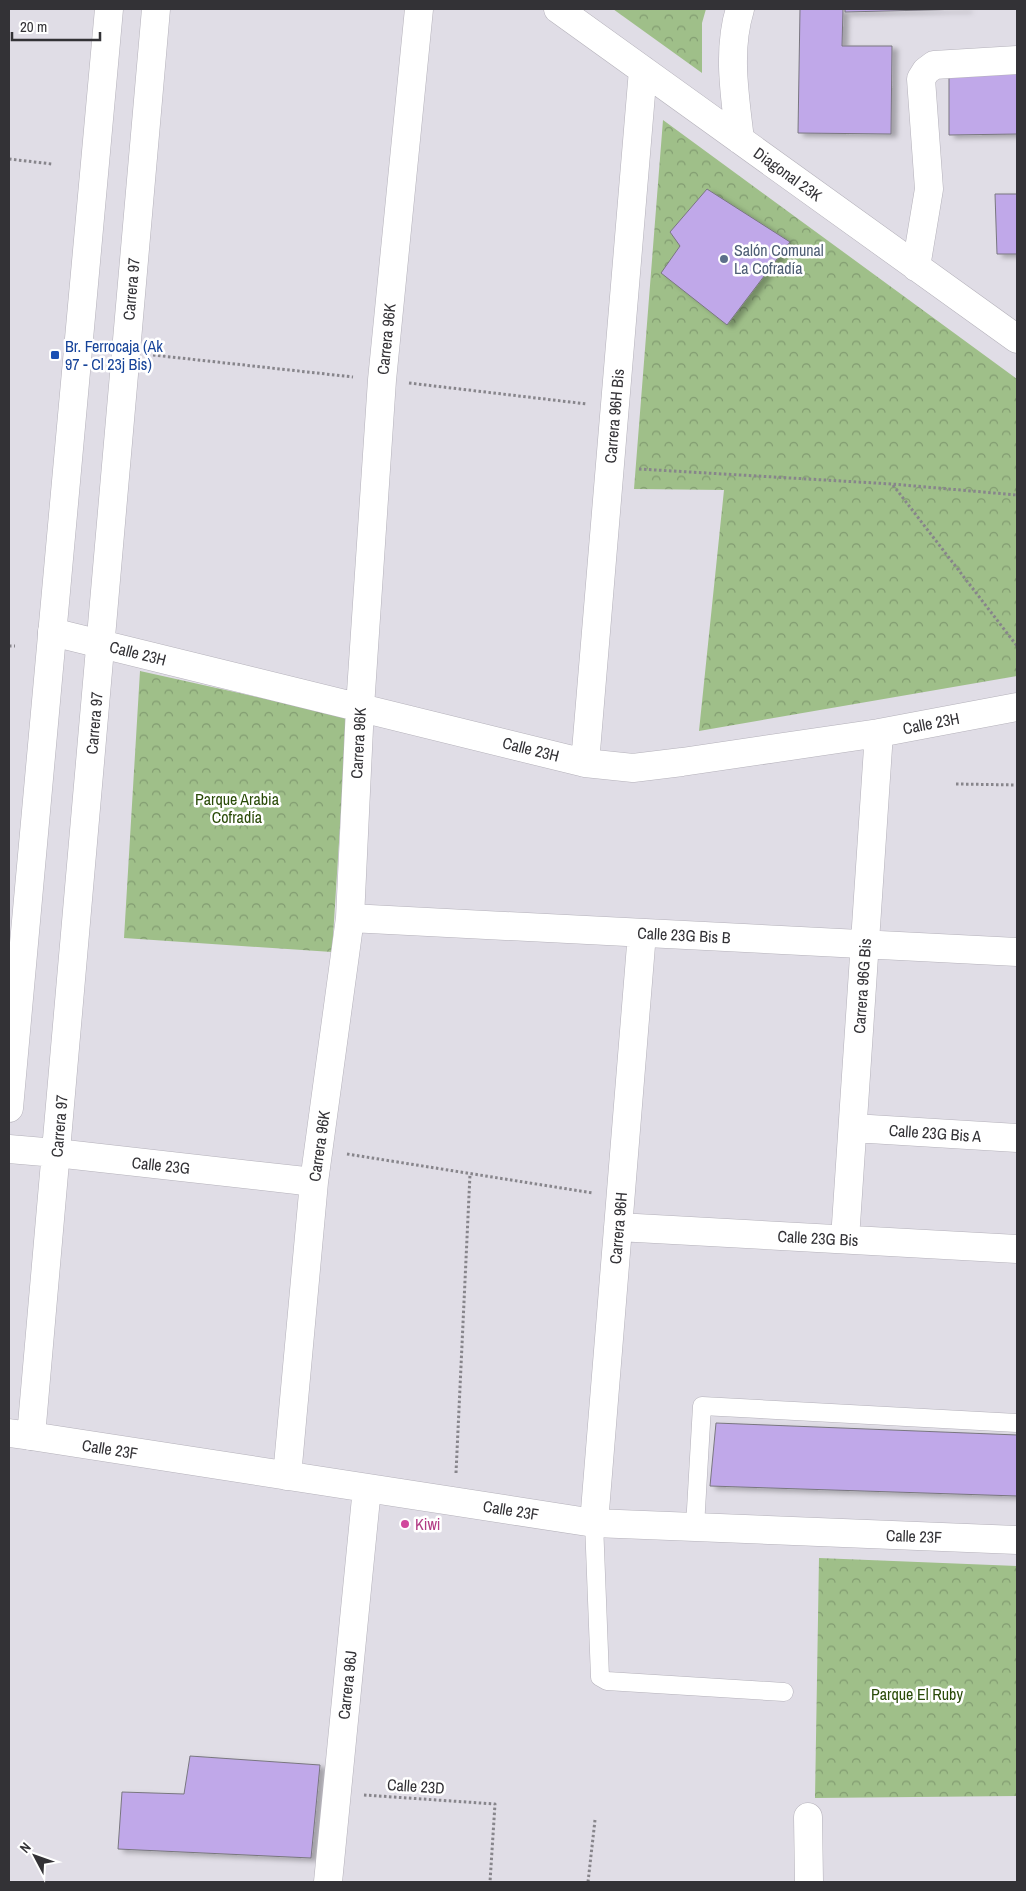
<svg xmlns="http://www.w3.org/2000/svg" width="1026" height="1891" font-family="'Archivo Narrow',sans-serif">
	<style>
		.park { fill: url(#park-crowns) }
		.building { fill: #c0a8e9; stroke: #79777f; filter: url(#shadow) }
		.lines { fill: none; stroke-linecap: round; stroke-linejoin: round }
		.lane-casing { stroke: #b4b1ba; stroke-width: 19 }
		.street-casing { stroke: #b4b1ba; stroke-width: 29 }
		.secondary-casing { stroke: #b4b1ba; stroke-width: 29 }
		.path { stroke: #87858b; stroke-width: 3; stroke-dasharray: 2.5 2.5; stroke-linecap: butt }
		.lane { stroke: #fff; stroke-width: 18 }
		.street { stroke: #fff; stroke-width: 28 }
		.secondary { stroke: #fff; stroke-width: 28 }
		.service-dot { fill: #5c6f8a; stroke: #fff; stroke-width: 2 }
		.transit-dot { fill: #1a4fb4; stroke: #fff; stroke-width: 2 }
		.hotel-dot { fill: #d1479c; stroke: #fff; stroke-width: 2 }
		.labels { text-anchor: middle; stroke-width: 5; stroke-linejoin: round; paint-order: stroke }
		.street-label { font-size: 16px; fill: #333236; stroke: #fff }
		.service-label { font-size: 16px; fill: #4e5e75; stroke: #fff; text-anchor: start }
		.transit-label { font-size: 16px; fill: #164399; stroke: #fff; text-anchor: start }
		.park-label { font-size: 16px; fill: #2a4b08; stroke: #fff }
		.hotel-label { font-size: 16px; fill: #b23c85; stroke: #fff; text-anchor: start }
	</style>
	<defs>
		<pattern id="park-crowns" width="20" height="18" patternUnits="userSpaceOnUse" patternTransform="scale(1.25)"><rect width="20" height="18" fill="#9fbf89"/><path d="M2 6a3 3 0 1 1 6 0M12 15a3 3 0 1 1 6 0" fill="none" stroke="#829c71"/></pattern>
		<filter id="shadow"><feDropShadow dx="5.5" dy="3" stdDeviation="2.5" flood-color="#0004"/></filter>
	</defs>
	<rect width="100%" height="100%" fill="#e0dde6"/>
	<!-- park -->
	<path class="park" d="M 613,9 L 706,9 L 702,23 L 702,73 Z
		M 663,120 L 1017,379 L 1017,676 L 699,731 L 724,490 L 634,489 Z
		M 140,671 L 347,717 L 332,952 L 124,938 Z
		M 819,1558 L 1017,1566 L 1017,1796 L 815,1798 Z"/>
	<!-- building -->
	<path class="building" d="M 800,9 L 843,9 L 842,46 L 892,46 L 891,134 L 798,133 Z
		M 845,9 L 967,9 L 845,12 Z
		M 1017,73 L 1017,134 L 949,135 L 949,74 Z
		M 707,189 L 790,242 L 727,325 L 661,273 L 680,246 L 670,232 Z
		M 995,194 L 1017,194 L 1017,254 L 997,254 Z
		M 716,1423 L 1017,1435 L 1017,1496 L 710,1486 Z
		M 190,1756 L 320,1765 L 311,1858 L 118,1849 L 122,1792 L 184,1794 Z"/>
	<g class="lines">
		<!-- lane casing -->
		<g class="lane-casing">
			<path id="lane" d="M 594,1523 L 600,1677 L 607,1681 L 784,1692
				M 695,1527 L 702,1406 L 1017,1423"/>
		</g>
		<!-- street casing -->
		<g class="street-casing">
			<path id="street" d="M 558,9 L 1017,339
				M 740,140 C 735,96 727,51 740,9
				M 916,267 L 929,189 L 921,79 L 926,71 L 934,65 L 1017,60
				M 52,632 L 585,763 L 633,768 L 682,762 L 879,733 L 1017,707
				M 585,763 L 643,70
				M 350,918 L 1017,952
				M 853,1128 L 1017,1138
				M 56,1153 L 314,1182
				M 618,1227 L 1017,1249
				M 845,1239 L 879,733
				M 31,1436 L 594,1523 L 1017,1540
				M 287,1476 L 314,1182 L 350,918 L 360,707 L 382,380 L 419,9
				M 594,1523 L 642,933
				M 808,1817 L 809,1882
				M 328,1882 L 367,1488"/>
		</g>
		<!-- secondary casing -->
		<g class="secondary-casing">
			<path id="secondary" d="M 9,1108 L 109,9
				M 9,1149 L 56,1153
				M 9,1433 L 31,1436 L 156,9"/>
		</g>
		<!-- path -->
		<path class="path" d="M 9,159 L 52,164
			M 153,355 L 353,377
			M 409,383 L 587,404
			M 639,469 L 892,484 L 1017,495
			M 893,485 L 1017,646
			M 9,646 L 15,646
			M 956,784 L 1017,785
			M 347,1154 L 593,1193
			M 456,1473 L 470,1174
			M 364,1795 L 495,1804 L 490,1882
			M 588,1882 L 595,1820"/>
		<!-- lane -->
		<use href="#lane" class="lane"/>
		<!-- street -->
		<use href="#street" class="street"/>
		<!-- secondary -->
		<use href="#secondary" class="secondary"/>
	</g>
	<!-- markers -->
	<circle class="service-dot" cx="724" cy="259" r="5"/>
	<rect class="transit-dot" x="50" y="350" width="10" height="10" rx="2.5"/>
	<circle class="hotel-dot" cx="405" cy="1524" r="5"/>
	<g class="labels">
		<!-- street labels -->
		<g class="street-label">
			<text transform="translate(788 174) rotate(36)" y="6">Diagonal 23K</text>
			<text transform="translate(131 289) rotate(-85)" y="6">Carrera 97</text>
			<text transform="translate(386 339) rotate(-84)" y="6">Carrera 96K</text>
			<text transform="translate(614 416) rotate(-85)" y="6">Carrera 96H Bis</text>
			<text transform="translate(138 653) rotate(14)" y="6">Calle 23H</text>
			<text transform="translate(94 723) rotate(-85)" y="6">Carrera 97</text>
			<text transform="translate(931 723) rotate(-11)" y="6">Calle 23H</text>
			<text transform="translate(358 743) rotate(-87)" y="6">Carrera 96K</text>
			<text transform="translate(531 749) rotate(14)" y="6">Calle 23H</text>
			<text transform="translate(684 935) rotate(3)" y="6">Calle 23G Bis B</text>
			<text transform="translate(862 986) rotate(-86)" y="6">Carrera 96G Bis</text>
			<text transform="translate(59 1126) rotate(-85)" y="6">Carrera 97</text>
			<text transform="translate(935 1133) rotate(4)" y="6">Calle 23G Bis A</text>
			<text transform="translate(319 1146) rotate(-82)" y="6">Carrera 96K</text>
			<text transform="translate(161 1165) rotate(6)" y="6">Calle 23G</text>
			<text transform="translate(618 1228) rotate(-85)" y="6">Carrera 96H</text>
			<text transform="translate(818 1238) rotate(3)" y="6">Calle 23G Bis</text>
			<text transform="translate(110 1449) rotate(9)" y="6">Calle 23F</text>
			<text transform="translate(511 1510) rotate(9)" y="6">Calle 23F</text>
			<text transform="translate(914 1536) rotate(2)" y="6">Calle 23F</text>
			<text transform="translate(347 1685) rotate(-84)" y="6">Carrera 96J</text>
			<text transform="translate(416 1786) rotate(4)" y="6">Calle 23D</text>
		</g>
		<!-- service labels -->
		<g class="service-label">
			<text x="734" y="256">Salón Comunal<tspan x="734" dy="18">La Cofradía</tspan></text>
		</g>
		<!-- transit labels -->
		<g class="transit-label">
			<text x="65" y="352">Br. Ferrocaja (Ak<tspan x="65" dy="18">97 - Cl 23j Bis)</tspan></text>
		</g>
		<!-- park labels -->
		<g class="park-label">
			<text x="237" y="805">Parque Arabia<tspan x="237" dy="18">Cofradía</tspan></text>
			<text x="917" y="1700">Parque El Ruby</text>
		</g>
		<!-- hotel labels -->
		<g class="hotel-label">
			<text x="415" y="1530">Kiwi</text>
		</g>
	</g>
	<!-- border -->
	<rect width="1026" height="1891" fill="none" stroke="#333236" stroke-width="20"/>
	<!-- north arrow -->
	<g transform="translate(35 1856) rotate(311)" stroke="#ffffff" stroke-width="4" paint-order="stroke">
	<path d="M0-4L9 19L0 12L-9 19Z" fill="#333236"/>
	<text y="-8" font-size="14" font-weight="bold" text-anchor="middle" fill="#333236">N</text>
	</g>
	<!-- scale -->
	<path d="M12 32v8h88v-8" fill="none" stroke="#333236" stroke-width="2.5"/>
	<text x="20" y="32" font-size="15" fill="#333236" stroke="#ffffff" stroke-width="4" paint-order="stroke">20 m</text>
</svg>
